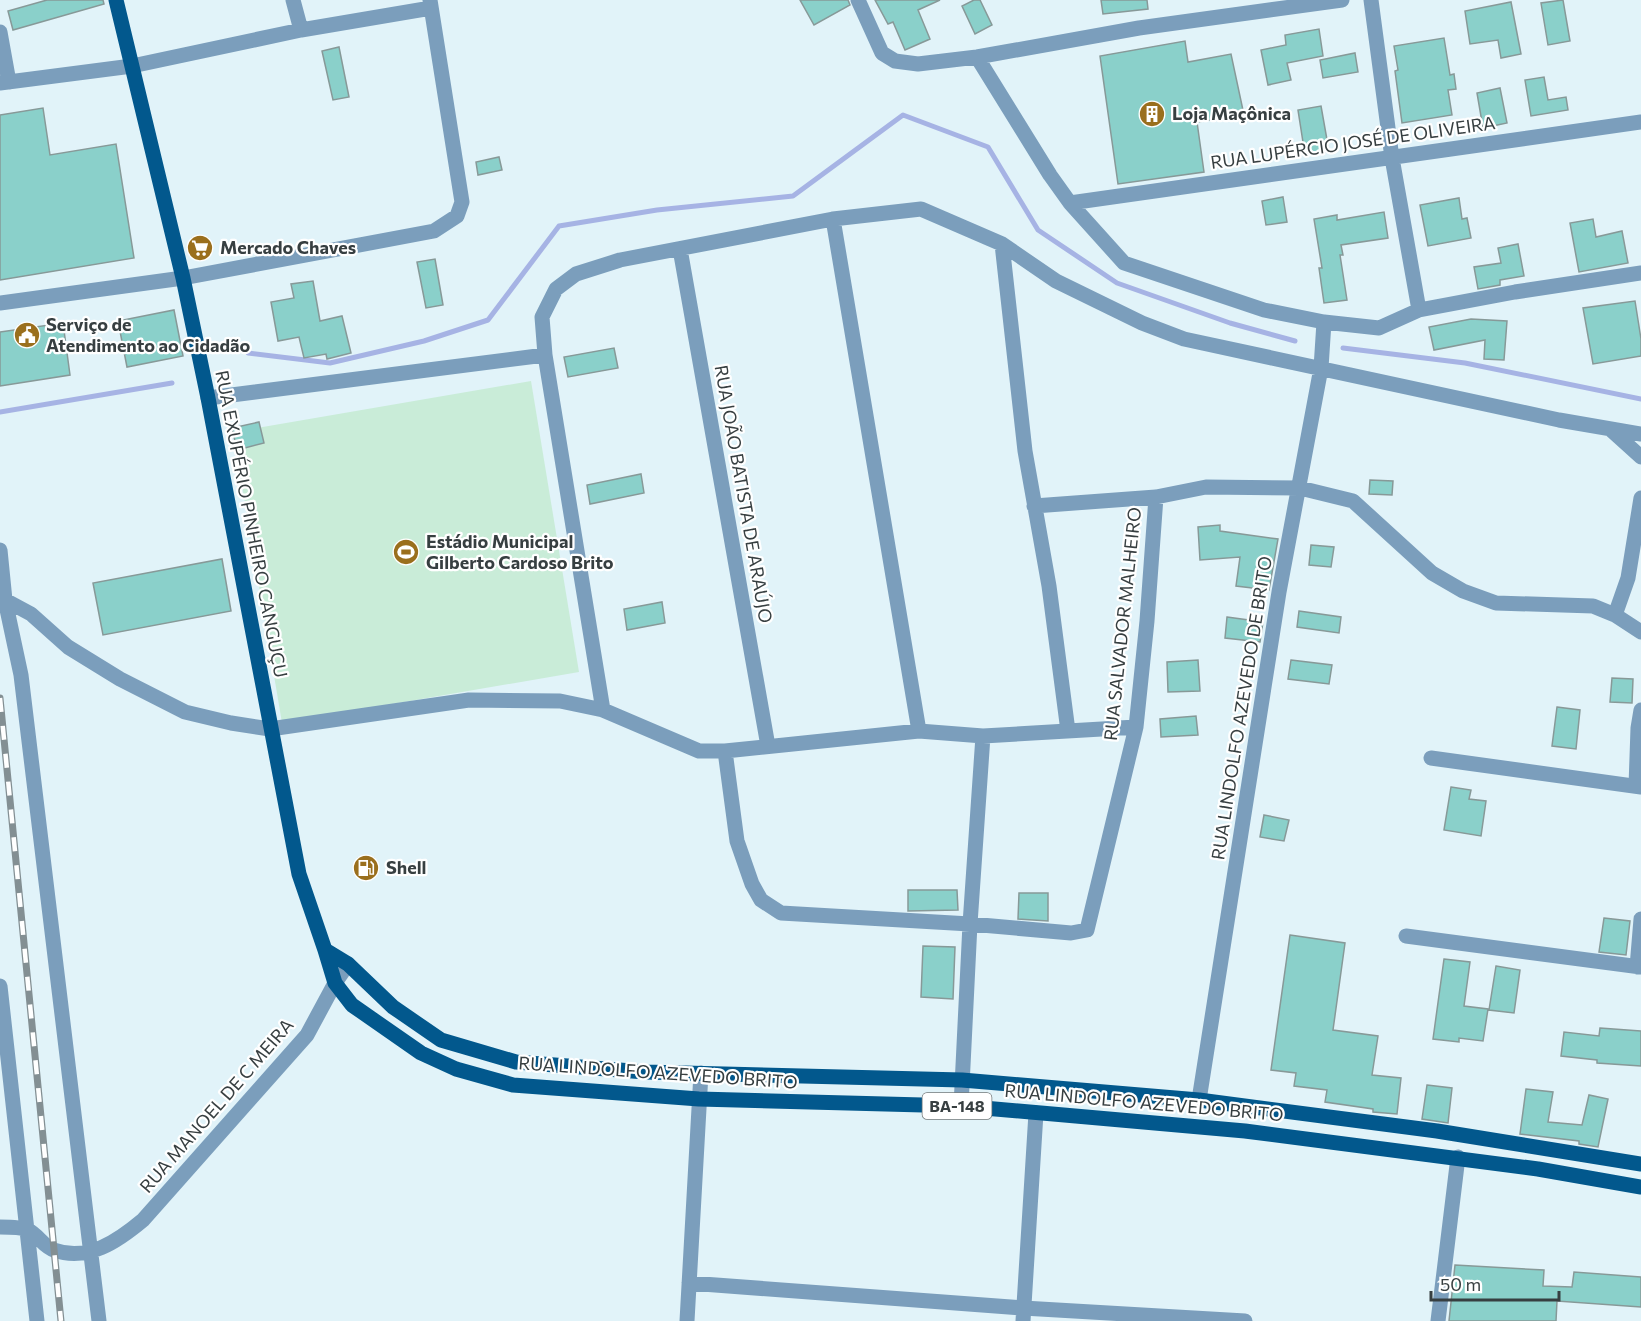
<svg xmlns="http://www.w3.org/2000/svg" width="1641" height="1321" font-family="Commissioner,sans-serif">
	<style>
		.garden { fill: #c9ecd8 }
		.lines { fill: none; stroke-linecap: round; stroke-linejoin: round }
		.stream { stroke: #a6b3e4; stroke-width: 5 }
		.building { fill: #8ad0ca; stroke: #879998; stroke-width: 1.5 }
		.minor { stroke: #7b9ebc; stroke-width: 15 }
		.major { stroke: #02588d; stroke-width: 15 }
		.rail-casing { stroke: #838f93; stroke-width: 7 }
		.rail { stroke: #fff; stroke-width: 4.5; stroke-dasharray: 14; stroke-linecap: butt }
		.labels { text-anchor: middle; stroke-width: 4.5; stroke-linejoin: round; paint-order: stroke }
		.shield { fill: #fff; stroke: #73797a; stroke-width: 1.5 }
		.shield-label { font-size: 16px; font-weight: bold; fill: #373f41 }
		.poi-label { font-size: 18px; font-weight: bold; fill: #373f41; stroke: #fff; text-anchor: start }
		.street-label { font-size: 18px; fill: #373f41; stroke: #fff }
	</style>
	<rect width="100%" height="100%" fill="#e1f3f9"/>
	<!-- garden -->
	<path class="garden" d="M 531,381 L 579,672 L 282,723 L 233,432 Z"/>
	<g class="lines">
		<!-- stream -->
		<path class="stream" d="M 1343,348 L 1465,363 L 1641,399
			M 248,353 L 330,363 L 424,341 L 488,320 L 559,226 L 657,210 L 793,196 L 903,115 L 988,147 L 1038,230 L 1117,283 L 1230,323 L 1295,341
			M 0,412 L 172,383"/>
	</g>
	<!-- building -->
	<path class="building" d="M 47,0 L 103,0 L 104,4 L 13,30 L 8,11 Z
		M 800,0 L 848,0 L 850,5 L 814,25 Z
		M 875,0 L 940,0 L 918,10 L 930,39 L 905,50 L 893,22 L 888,24 Z
		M 974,0 L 980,0 L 992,25 L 975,34 L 962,6 Z
		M 1101,0 L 1147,0 L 1148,9 L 1103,14 Z
		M 1563,0 L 1570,41 L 1548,45 L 1541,3 Z
		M 1511,2 L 1521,54 L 1501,58 L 1498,40 L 1470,44 L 1465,11 Z
		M 1319,29 L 1323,56 L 1287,63 L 1291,80 L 1268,85 L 1261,50 L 1286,45 L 1285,35 Z
		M 1444,38 L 1450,75 L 1454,74 L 1456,89 L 1448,90 L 1452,115 L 1402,123 L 1395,71 L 1398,70 L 1394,46 Z
		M 1185,41 L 1188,62 L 1231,54 L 1244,115 L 1197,122 L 1204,172 L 1118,184 L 1100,56 Z
		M 339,47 L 349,97 L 333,100 L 322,51 Z
		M 1355,53 L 1358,72 L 1323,78 L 1320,60 Z
		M 1544,77 L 1548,100 L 1566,97 L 1568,110 L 1531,116 L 1525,80 Z
		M 1500,88 L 1507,123 L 1483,128 L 1477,93 Z
		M 1321,106 L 1329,151 L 1305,155 L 1298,110 Z
		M 43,108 L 50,155 L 116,144 L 134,258 L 0,280 L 0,115 Z
		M 499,157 L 502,170 L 478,175 L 476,162 Z
		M 1283,197 L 1287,222 L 1266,225 L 1262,201 Z
		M 1459,198 L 1462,219 L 1467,218 L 1471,238 L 1428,246 L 1420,205 Z
		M 1384,212 L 1388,238 L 1341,245 L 1343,255 L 1340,255 L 1347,300 L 1324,303 L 1319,268 L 1322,268 L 1314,219 L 1337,215 L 1337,220 Z
		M 1593,219 L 1596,237 L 1622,231 L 1628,263 L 1579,272 L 1570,223 Z
		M 1518,244 L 1524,276 L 1500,280 L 1500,285 L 1478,289 L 1474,267 L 1501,263 L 1498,248 Z
		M 435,259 L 443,305 L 426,308 L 417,262 Z
		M 313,281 L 320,321 L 342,316 L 351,353 L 327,359 L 326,354 L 304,358 L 299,337 L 278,341 L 271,302 L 294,298 L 291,284 Z
		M 1635,301 L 1641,339 L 1641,356 L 1593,364 L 1583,308 Z
		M 174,310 L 183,356 L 127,367 L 118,321 Z
		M 1471,319 L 1507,321 L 1504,360 L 1484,359 L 1485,340 L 1434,350 L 1429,327 Z
		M 63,323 L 70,375 L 0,386 L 0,332 Z
		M 614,348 L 618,368 L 568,377 L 564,357 Z
		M 259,422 L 264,443 L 237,450 L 232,428 Z
		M 641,474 L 644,493 L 590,504 L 587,485 Z
		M 1370,480 L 1393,481 L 1392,495 L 1369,494 Z
		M 1220,525 L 1220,531 L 1278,539 L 1269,590 L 1236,586 L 1240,557 L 1200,560 L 1198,527 Z
		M 1311,545 L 1334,547 L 1331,567 L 1309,565 Z
		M 222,559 L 231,611 L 103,635 L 93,583 Z
		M 662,602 L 665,623 L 627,630 L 624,609 Z
		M 1299,611 L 1341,617 L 1339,633 L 1297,627 Z
		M 1227,617 L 1263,622 L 1260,642 L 1225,638 Z
		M 1198,660 L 1200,691 L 1168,692 L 1167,662 Z
		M 1291,660 L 1332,665 L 1329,684 L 1288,679 Z
		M 1612,678 L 1633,679 L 1632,703 L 1610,702 Z
		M 1557,707 L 1580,710 L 1576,749 L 1552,746 Z
		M 1196,716 L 1198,735 L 1161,737 L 1160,719 Z
		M 1451,787 L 1471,790 L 1469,799 L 1486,801 L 1481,836 L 1444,830 Z
		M 1264,815 L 1289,820 L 1284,841 L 1260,837 Z
		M 908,890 L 957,890 L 958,910 L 908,911 Z
		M 1019,893 L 1048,893 L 1048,921 L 1018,919 Z
		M 1604,918 L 1630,921 L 1626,955 L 1599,952 Z
		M 1290,935 L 1345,943 L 1333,1030 L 1378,1036 L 1372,1075 L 1401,1078 L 1397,1114 L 1373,1112 L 1373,1109 L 1325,1102 L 1327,1090 L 1294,1086 L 1296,1073 L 1271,1070 Z
		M 923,946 L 955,947 L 953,999 L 921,997 Z
		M 1444,959 L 1470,962 L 1464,1006 L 1488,1009 L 1483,1041 L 1459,1038 L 1459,1042 L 1433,1039 Z
		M 1496,966 L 1520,970 L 1514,1013 L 1489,1010 Z
		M 1600,1028 L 1641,1031 L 1641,1066 L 1597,1063 L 1597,1060 L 1561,1056 L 1564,1032 L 1599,1036 Z
		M 1427,1085 L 1452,1088 L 1448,1123 L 1422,1119 Z
		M 1526,1089 L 1553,1092 L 1548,1122 L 1582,1125 L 1589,1095 L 1608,1099 L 1598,1147 L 1579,1144 L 1579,1141 L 1520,1134 Z
		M 1455,1265 L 1544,1270 L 1543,1286 L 1572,1287 L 1574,1272 L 1641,1277 L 1641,1307 L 1557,1301 L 1556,1321 L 1449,1321 Z"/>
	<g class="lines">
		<!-- minor -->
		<path class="minor" d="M 293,0 L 301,30
			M 858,0 L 882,53 L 895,61 L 918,64 L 977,57 L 1139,28 L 1342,0
			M 1371,0 L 1392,158 L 1419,310
			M 0,32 L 9,82
			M 977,57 L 1050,175 L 1070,203 L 1124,263 L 1264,310 L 1324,322 L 1379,328 L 1419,310 L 1515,292 L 1641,273
			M 0,83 L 132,66 L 301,30 L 431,8
			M 1070,203 L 1641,122
			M 833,219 L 919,731
			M 1002,244 L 1025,451 L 1049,586 L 1068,731
			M 680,249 L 768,746
			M 0,303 L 183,278 L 434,231 L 457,216 L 462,202 L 430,0
			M 208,398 L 545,355
			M 1610,429 L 1641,457
			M 1034,506 L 1156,497 L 1206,487 L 1300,488 L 1353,501 L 1432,573 L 1463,591 L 1496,603 L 1593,606 L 1615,615 L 1641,632
			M 0,550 L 5,600 L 21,675 L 99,1321
			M 0,600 L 5,600 L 31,614 L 68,647 L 120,679 L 185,712 L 231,723 L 270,729 L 469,700 L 560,701 L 603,710 L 699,751 L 725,751 L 919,731 L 983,736 L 1136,727
			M 1615,615 L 1628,578 L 1641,498
			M 603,710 L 545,355 L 542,317 L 556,289 L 576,274 L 620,260 L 833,219 L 921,209 L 1002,244 L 1056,281 L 1142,323 L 1184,339 L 1559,420 L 1641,434
			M 725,751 L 737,841 L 752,884 L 761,900 L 781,913 L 970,924 L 1071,933 L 1087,930 L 1136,727 L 1147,621 L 1156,497
			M 1431,758 L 1641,787
			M 1636,786 L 1638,728 L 1641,710
			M 1406,936 L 1641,967
			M 1637,967 L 1641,919
			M 0,986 L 37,1321
			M 1199,1100 L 1279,592 L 1321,368 L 1324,322
			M 961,1106 L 970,924 L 983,736
			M 0,1227 C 8,1227 21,1227 28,1230 C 38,1235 44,1247 54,1250 C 88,1262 118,1241 143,1220 L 307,1035 L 335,983 L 348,964
			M 689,1283 L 1023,1308 L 1245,1321
			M 687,1321 L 701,1073
			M 1023,1321 L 1036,1113
			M 1438,1321 L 1458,1157"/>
		<!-- major -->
		<path class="major" d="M 116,0 L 183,278 L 208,398 L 299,874 L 325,950 L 335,983 L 352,1005 L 421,1053 L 456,1069 L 513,1085 L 699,1099 L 961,1106 L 1245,1131 L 1538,1169 L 1641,1187
			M 325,950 L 348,964 L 393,1007 L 441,1040 L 516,1062 L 645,1072 L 962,1080 L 1199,1100 L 1437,1131 L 1641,1164"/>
		<!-- rail casing -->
		<g class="rail-casing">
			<path id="rail" d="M 0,698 L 61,1321"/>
		</g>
		<!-- rail -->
		<use href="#rail" class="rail"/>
	</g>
	<!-- icons -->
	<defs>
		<g id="building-disc" transform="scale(1.35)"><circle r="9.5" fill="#9a6f1d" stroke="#fff"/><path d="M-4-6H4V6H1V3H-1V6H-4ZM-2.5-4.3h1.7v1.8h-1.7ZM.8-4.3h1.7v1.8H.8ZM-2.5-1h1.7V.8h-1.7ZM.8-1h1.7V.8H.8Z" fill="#fff"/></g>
		<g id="supermarket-disc" transform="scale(1.35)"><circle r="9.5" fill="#9a6f1d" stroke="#fff"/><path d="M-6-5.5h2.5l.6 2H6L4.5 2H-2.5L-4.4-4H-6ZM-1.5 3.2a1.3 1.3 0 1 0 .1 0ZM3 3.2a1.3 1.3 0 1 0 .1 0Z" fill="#fff"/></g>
		<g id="civic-disc" transform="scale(1.35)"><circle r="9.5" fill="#9a6f1d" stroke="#fff"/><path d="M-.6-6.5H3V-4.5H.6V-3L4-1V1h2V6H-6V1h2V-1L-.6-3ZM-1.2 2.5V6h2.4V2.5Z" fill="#fff"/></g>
		<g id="stadium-disc" transform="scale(1.35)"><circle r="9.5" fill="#9a6f1d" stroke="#fff"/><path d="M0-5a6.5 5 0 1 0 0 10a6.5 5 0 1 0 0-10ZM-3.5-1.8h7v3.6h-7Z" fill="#fff"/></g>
		<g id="fuel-disc" transform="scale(1.35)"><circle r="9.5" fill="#9a6f1d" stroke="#fff"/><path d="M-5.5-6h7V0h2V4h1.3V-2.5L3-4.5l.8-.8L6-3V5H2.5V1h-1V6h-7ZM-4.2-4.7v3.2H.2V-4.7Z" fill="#fff"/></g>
	</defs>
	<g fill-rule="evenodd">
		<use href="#building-disc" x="1152" y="114"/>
		<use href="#supermarket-disc" x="200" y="248"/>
		<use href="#civic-disc" x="27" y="335"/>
		<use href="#stadium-disc" x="406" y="552"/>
		<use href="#fuel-disc" x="366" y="868"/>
	</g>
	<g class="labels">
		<!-- shield labels -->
		<rect class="shield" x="922.5" y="1093" width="69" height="26" rx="4.5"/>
		<g class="shield-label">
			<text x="957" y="1112">BA-148</text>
		</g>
		<!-- poi labels -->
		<g class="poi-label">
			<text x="1172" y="120">Loja Maçônica</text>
			<text x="220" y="254">Mercado Chaves</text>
			<text x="46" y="331">Serviço de<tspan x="46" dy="21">Atendimento ao Cidadão</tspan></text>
			<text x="426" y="548">Estádio Municipal<tspan x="426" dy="21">Gilberto Cardoso Brito</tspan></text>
			<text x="386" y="874">Shell</text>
		</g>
		<!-- street labels -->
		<g class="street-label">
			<text transform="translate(1353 143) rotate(-8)" y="6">RUA LUPÉRCIO JOSÉ DE OLIVEIRA</text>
			<text transform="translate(743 494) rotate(80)" y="6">RUA JOÃO BATISTA DE ARAÚJO</text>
			<text transform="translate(251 524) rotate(79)" y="6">RUA EXUPÉRIO PINHEIRO CANGUÇU</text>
			<text transform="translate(1123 624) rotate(-84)" y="6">RUA SALVADOR MALHEIRO</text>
			<text transform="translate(1242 708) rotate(-81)" y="6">RUA LINDOLFO AZEVEDO DE BRITO</text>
			<text transform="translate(658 1073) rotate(4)" y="6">RUA LINDOLFO AZEVEDO BRITO</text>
			<text transform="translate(1144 1103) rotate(5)" y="6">RUA LINDOLFO AZEVEDO BRITO</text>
			<text transform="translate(217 1106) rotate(-49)" y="6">RUA MANOEL DE C MEIRA</text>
		</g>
	</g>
	<!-- scale -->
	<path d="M1431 1291v9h128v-9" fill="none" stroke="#373f41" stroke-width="3"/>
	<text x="1440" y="1291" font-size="18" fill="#373f41" stroke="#ffffff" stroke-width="4.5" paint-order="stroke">50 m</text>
</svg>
